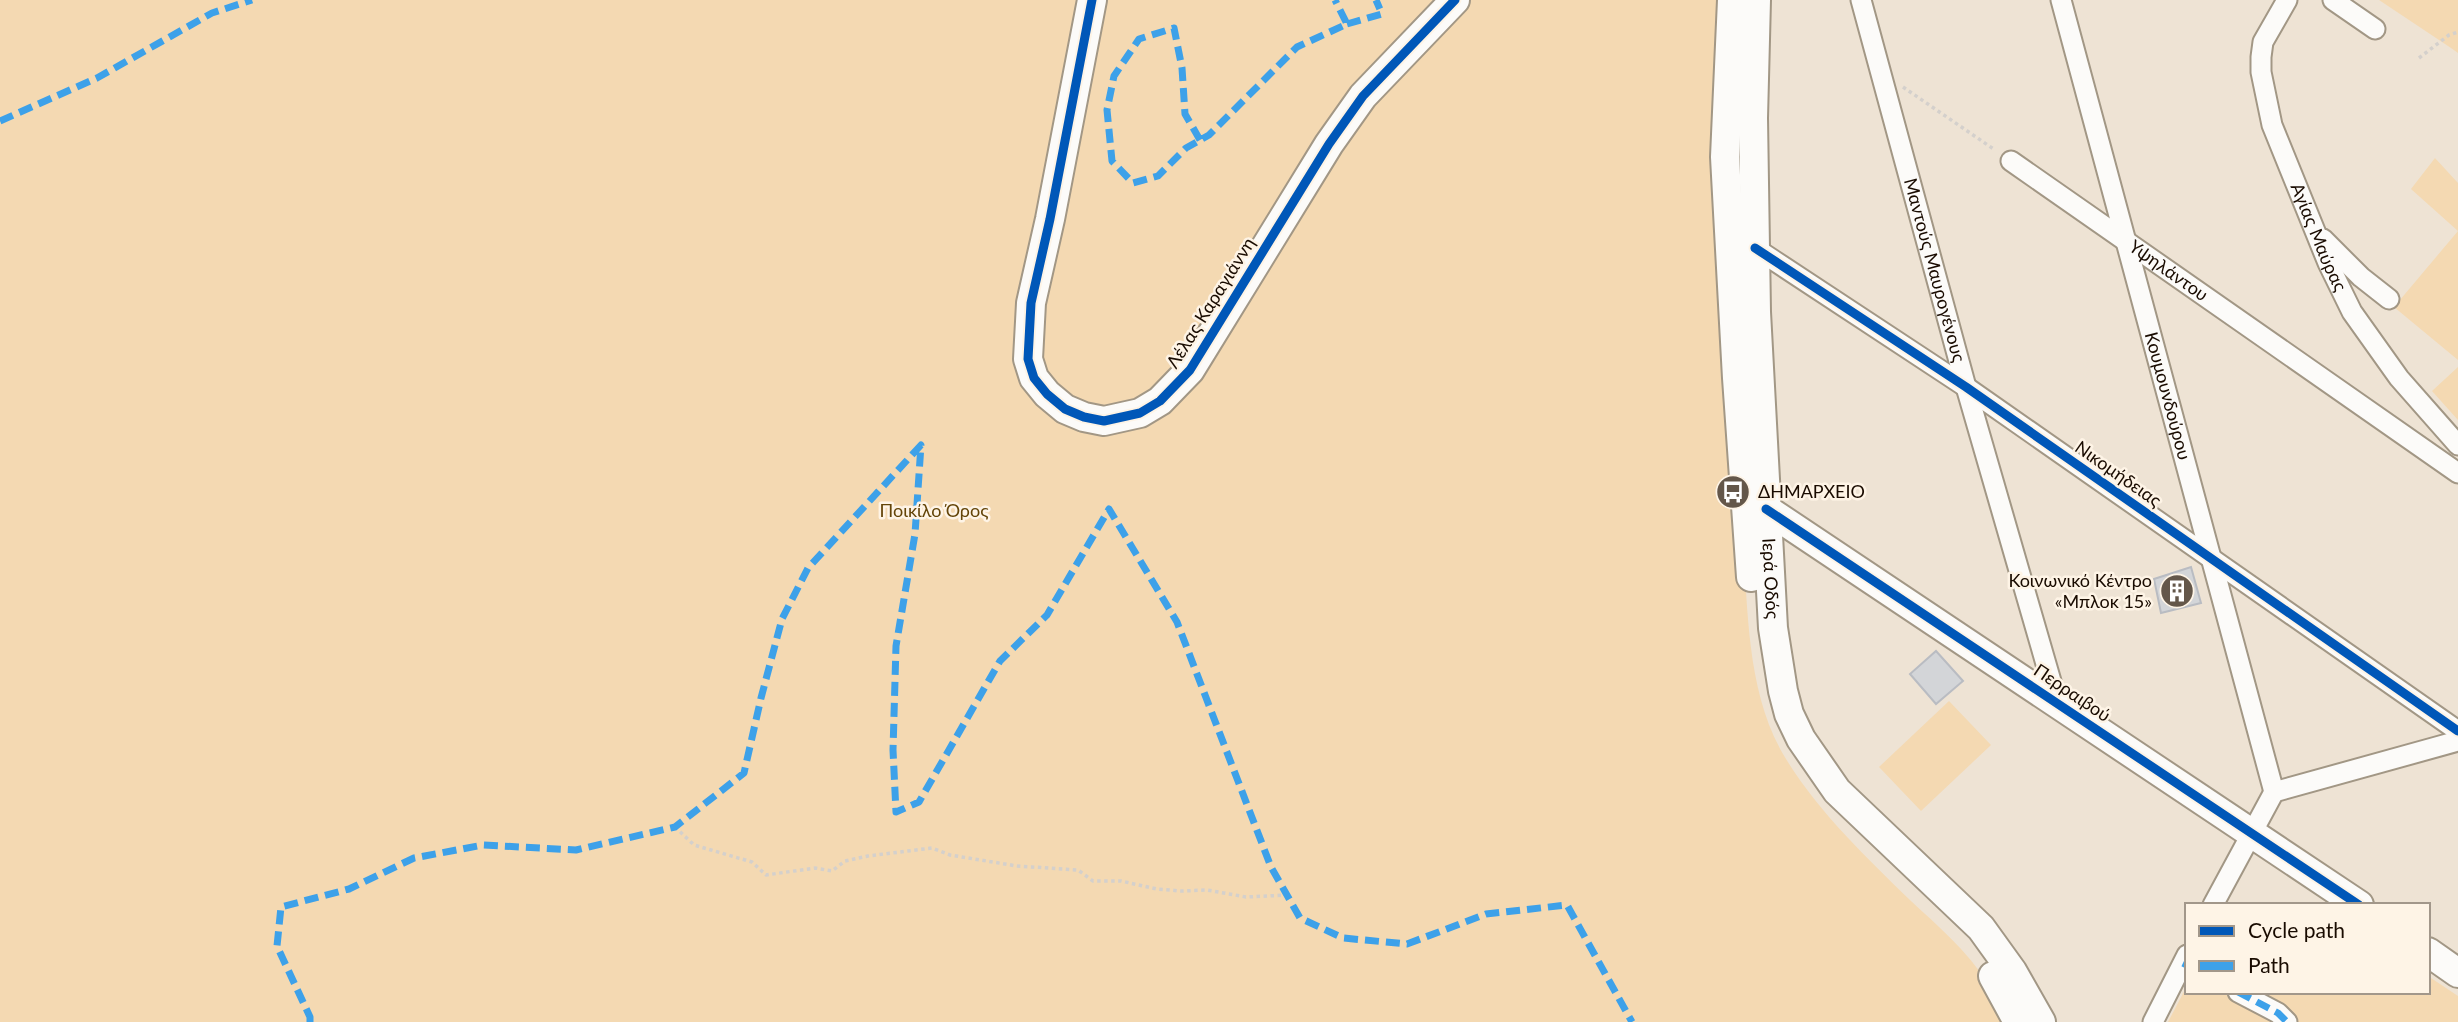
<svg xmlns="http://www.w3.org/2000/svg" width="2458" height="1022" font-family="Lato,sans-serif">
	<style>
		.green { fill: #f4d9b2 }
		.building { fill: #d3d5d8; stroke: #b9bcc2; stroke-width: 2 }
		.lines { fill: none; stroke-linecap: round; stroke-linejoin: round }
		.street-casing { stroke: #a29785; stroke-width: 23 }
		.secondary-casing { stroke: #a29785; stroke-width: 32 }
		.path { stroke: #d4d0cc; stroke-width: 3.5; stroke-dasharray: 3.5 3.5; stroke-linecap: butt }
		.street { stroke: #fcfbf9; stroke-width: 19 }
		.secondary { stroke: #fcfbf9; stroke-width: 28 }
		.quiet { stroke: #3da1e9; stroke-width: 7; stroke-dasharray: 14 7; stroke-linecap: butt }
		.cycleway-casing { stroke: #fef4e6; stroke-width: 13 }
		.cycleway { stroke: #0057b8; stroke-width: 9 }
		.labels { text-anchor: middle; stroke-width: 5; stroke-linejoin: round; paint-order: stroke }
		.street-label { font-size: 18px; fill: #190b00; stroke: #fef4e6 }
		.poi-label { font-size: 18px; fill: #190b00; stroke: #fef4e6; text-anchor: start }
		.park-label { font-size: 18px; fill: #644508; stroke: #fef4e6 }
	</style>
	<rect width="100%" height="100%" fill="#eee3d4"/>
	<!-- green -->
	<path class="green" d="M 0,0 L 1725,0 C 1730,180 1729,362 1743,541 C 1748,612 1747,691 1783,754 C 1816,810 1865,856 1911,901 C 1938,926 1967,951 1987,982 C 1995,995 2001,1009 2008,1022 L 0,1022 Z
		M 2379,0 L 2458,0 L 2458,53 L 2451,48 Z
		M 2435,158 L 2458,183 L 2458,360 L 2394,307 L 2458,231 L 2411,189 Z
		M 2458,367 L 2458,420 L 2432,391 Z
		M 1949,701 L 1991,745 L 1921,811 L 1879,767 Z
		M 2428,976 L 2458,996 L 2458,1022 L 2168,1022 L 2187,986 L 2187,992 L 2428,992 Z"/>
	<!-- building -->
	<path class="building" d="M 2191,567 L 2201,603 L 2161,613 L 2154,579 Z
		M 1936,651 L 1963,681 L 1936,704 L 1910,674 Z"/>
	<g class="lines">
		<!-- street casing -->
		<g class="street-casing">
			<g id="street">
				<path id="s1" d="M 1861,0 L 1966,387 L 2057,702"/>
				<path id="s2" d="M 2061,0 L 2274,792"/>
				<path id="s3" d="M 2287,0 L 2263,42 L 2261,57 L 2261,72 L 2272,125 L 2328,263 L 2352,312 L 2399,378 L 2458,445"/>
				<path d="M 2333,0 L 2375,29"/>
				<path id="s4" d="M 2011,161 L 2458,473"/>
				<path d="M 2323,239 L 2361,277 L 2389,299"/>
				<path d="M 1755,248 L 1966,387 L 2458,731"/>
				<path d="M 2213,905 L 2274,792 L 2458,741"/>
				<path d="M 2238,992 L 2278,1013 L 2287,1022"/>
				<path d="M 2153,1022 L 2187,955"/>
			</g>
		</g>
		<!-- secondary casing -->
		<g class="secondary-casing">
			<g id="secondary">
				<path d="M 1092,0 L 1050,219 L 1031,303 L 1028,359 L 1034,378 L 1047,394 L 1065,409 L 1084,417 L 1104,421 L 1140,413 L 1160,401 L 1190,370 L 1329,144 L 1363,96 L 1455,0"/>
				<path d="M 1732,0 L 1725,157 L 1737,378 L 1751,577"/>
				<path id="s5" d="M 1756,0 L 1753,118 L 1756,312 L 1773,628 L 1783,691 L 1789,714 L 1801,739 L 1837,791 L 1981,928 L 2012,971 L 2041,1022"/>
				<path d="M 1766,509 L 2359,905"/>
				<path d="M 2428,952 L 2458,973"/>
				<path d="M 1993,976 L 2018,1022"/>
			</g>
		</g>
		<!-- path -->
		<path class="path" d="M 2419,58 L 2449,35 L 2458,32
			M 1903,87 L 1995,150
			M 675,827 L 694,845 L 752,862 L 766,875 L 815,868 L 832,871 L 845,861 L 868,856 L 932,848 L 950,855 L 1017,866 L 1078,870 L 1093,881 L 1121,881 L 1157,889 L 1181,891 L 1207,890 L 1246,897 L 1287,895"/>
		<!-- street -->
		<use href="#street" class="street"/>
		<!-- secondary -->
		<use href="#secondary" class="secondary"/>
		<!-- quiet -->
		<path class="quiet" d="M 1347,24 L 1382,14 L 1376,0
			M 0,121 L 97,78 L 212,13 L 252,0
			M 1200,140 L 1185,114 L 1182,68 L 1174,28 L 1139,39 L 1114,76 L 1107,110 L 1112,161 L 1133,183 L 1158,176 L 1186,148 L 1209,135 L 1297,47 L 1347,24 L 1335,0
			M 2183,963 L 2187,965
			M 2238,992 L 2278,1013 L 2287,1022
			M 310,1022 L 310,1017 L 277,946 L 281,907 L 349,889 L 414,858 L 483,845 L 576,850 L 675,827 L 744,773 L 761,698 L 782,619 L 808,568 L 921,445 L 915,534 L 896,646 L 893,750 L 896,812 L 919,802 L 1000,661 L 1047,615 L 1109,509 L 1177,622 L 1271,867 L 1300,918 L 1343,938 L 1407,944 L 1486,914 L 1567,905 L 1632,1022"/>
		<!-- cycleway casing -->
		<g class="cycleway-casing">
			<path id="cycleway" d="M 1092,0 L 1050,219 L 1031,303 L 1028,359 L 1034,378 L 1047,394 L 1065,409 L 1084,417 L 1104,421 L 1140,413 L 1160,401 L 1190,370 L 1329,144 L 1363,96 L 1455,0
				M 1755,248 L 1966,387 L 2458,731
				M 1766,509 L 2359,905"/>
		</g>
		<!-- cycleway -->
		<use href="#cycleway" class="cycleway"/>
	</g>
	<!-- icons -->
	<defs>
		<g id="bus-disc" transform="scale(1.75)"><circle r="9.5" fill="#64574a" stroke="#fef4e6"/><path d="M-5-6H5V4H4V6H2V4H-2V6H-4V4H-5ZM-3.5-4V0h7V-4ZM-3.5 1.2v1.5H-2V1.2ZM2 1.2v1.5H3.5V1.2Z" fill="#fff"/></g>
		<g id="building-disc" transform="scale(1.75)"><circle r="9.5" fill="#64574a" stroke="#fef4e6"/><path d="M-4-6H4V6H1V3H-1V6H-4ZM-2.5-4.3h1.7v1.8h-1.7ZM.8-4.3h1.7v1.8H.8ZM-2.5-1h1.7V.8h-1.7ZM.8-1h1.7V.8H.8Z" fill="#fff"/></g>
	</defs>
	<g fill-rule="evenodd">
		<use href="#bus-disc" x="1733" y="492"/>
		<use href="#building-disc" x="2177" y="591"/>
	</g>
	<g class="labels">
		<!-- street labels -->
		<g class="street-label">
			<text dy="6" stroke="none"><textPath href="#s3" startOffset="254">Αγίας Μαύρας</textPath></text>
			<text dy="6" stroke="none"><textPath href="#s1" startOffset="280">Μαντούς Μαυρογένους</textPath></text>
			<text dy="6" stroke="none"><textPath href="#s4" startOffset="192">Υψηλάντου</textPath></text>
			<text transform="translate(1211 303) rotate(-58)" y="6">Λέλας Καραγιάννη</text>
			<text dy="6" stroke="none"><textPath href="#s2" startOffset="410">Κουμουνδούρου</textPath></text>
			<text transform="translate(2118 474) rotate(35)" y="6">Νικομήδειας</text>
			<text dy="6" stroke="none"><textPath href="#s5" startOffset="579">Ιερά Οδός</textPath></text>
			<text transform="translate(2072 693) rotate(34)" y="6">Περραιβού</text>
		</g>
		<!-- poi labels -->
		<g class="poi-label">
			<text x="1758" y="498">ΔΗΜΑΡΧΕΙΟ</text>
			<text x="2152" y="587" text-anchor="end">Κοινωνικό Κέντρο<tspan x="2152" dy="21">«Μπλοκ 15»</tspan></text>
		</g>
		<!-- park labels -->
		<g class="park-label">
			<text x="934" y="517">Ποικίλο Όρος</text>
		</g>
	</g>
	<!-- legend -->
	<rect x="2185" y="903" width="245" height="91" fill="#fef4e6" stroke="#a2978a" stroke-width="2"/>
	<rect x="2199" y="926" width="35" height="10" fill="#0057b8" stroke="#a2978a" stroke-width="2"/>
	<text x="2248" y="938" font-size="21" fill="#190b00">Cycle path</text>
	<rect x="2199" y="961" width="35" height="10" fill="#3da1e9" stroke="#a2978a" stroke-width="2"/>
	<text x="2248" y="973" font-size="21" fill="#190b00">Path</text>
</svg>
